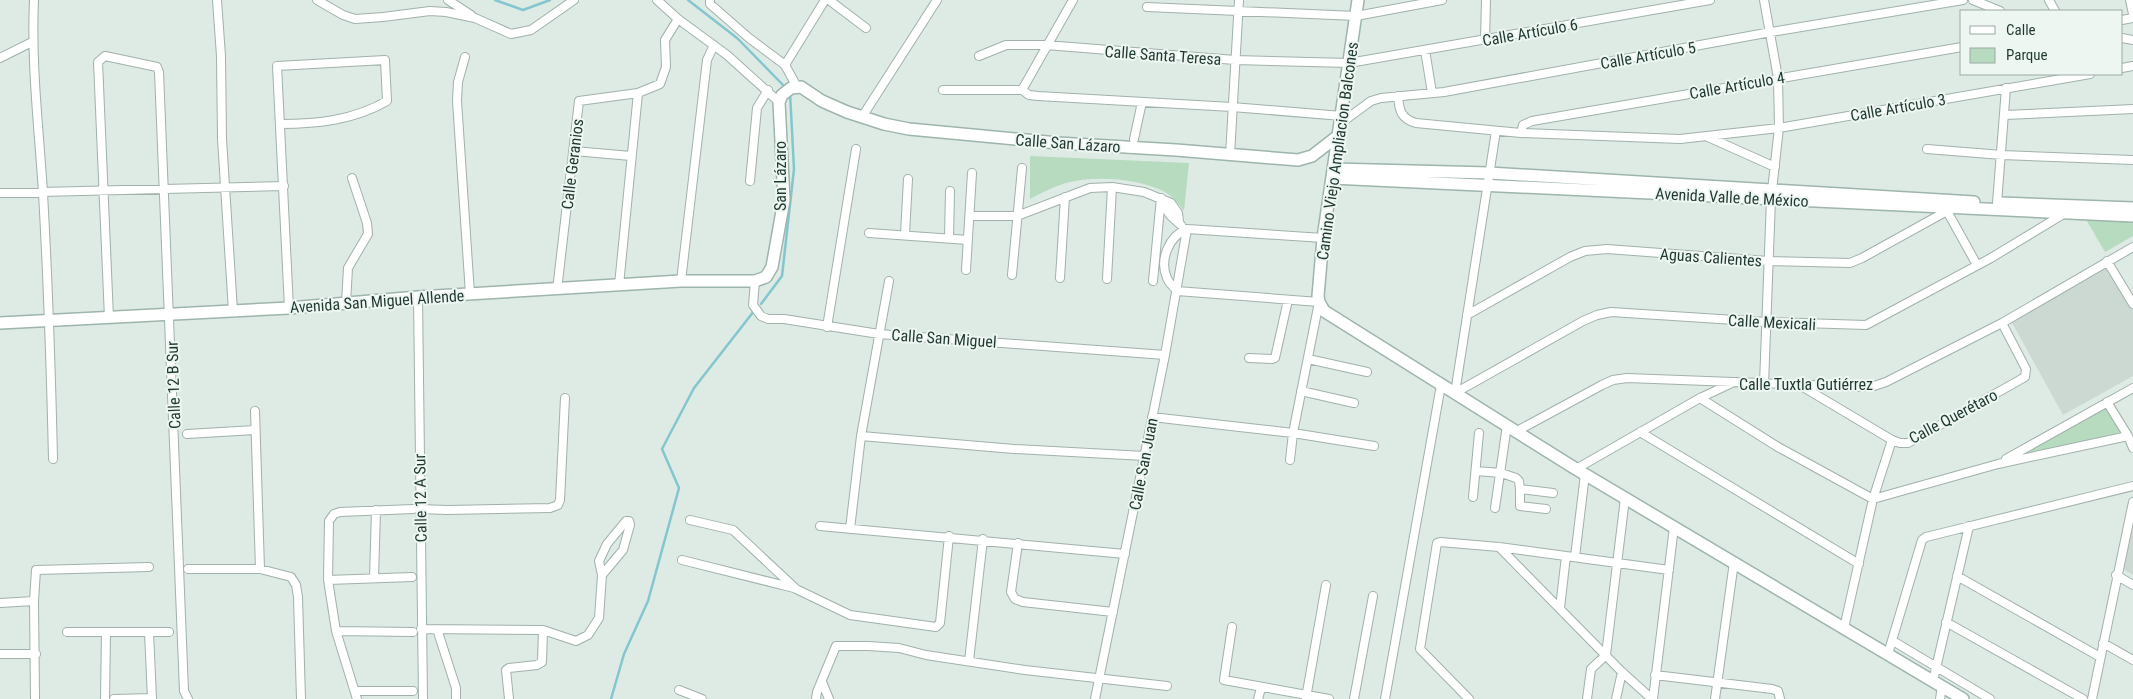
<svg xmlns="http://www.w3.org/2000/svg" width="2133" height="699" font-family="'Roboto Condensed',sans-serif">
	<style>
		.built { fill: #ccd9d3 }
		.green { fill: #b6dbbf }
		.lines { fill: none; stroke-linecap: round; stroke-linejoin: round }
		.stream { stroke: #84c6d0; stroke-width: 2.5 }
		.street-casing { stroke: #a1b1ab; stroke-width: 10 }
		.secondary-casing { stroke: #9db5ac; stroke-width: 14 }
		.street { stroke: #fff; stroke-width: 8 }
		.secondary { stroke: #fff; stroke-width: 11 }
		.labels { text-anchor: middle; stroke-width: 4; stroke-linejoin: round; paint-order: stroke }
		.street-label { font-size: 16px; fill: #1f3931; stroke: #eef6f2 }
	</style>
	<rect width="100%" height="100%" fill="#deeae4"/>
	<!-- built -->
	<path class="built" d="M 2108,263 L 2133,306 L 2133,376 L 2063,415 L 2010,319 Z
		M 2133,518 L 2133,575 L 2123,569 Z"/>
	<!-- green -->
	<path class="green" d="M 1030,156 L 1189,163 L 1184,211 C 1179,204 1173,197 1165,192 C 1139,178 1094,175 1066,183 C 1053,187 1041,193 1030,199 Z
		M 2084,216 L 2133,218 L 2133,236 L 2105,252 Z
		M 2109,404 L 2128,436 L 1998,464 Z"/>
	<g class="lines">
		<!-- stream -->
		<path class="stream" d="M 495,0 L 523,10 L 550,0
			M 688,0 L 737,38 L 783,85
			M 761,304 L 782,276 L 794,169 L 790,93
			M 611,699 L 624,654 L 648,601 L 679,488 L 662,449 L 694,388 L 754,311"/>
		<!-- street casing -->
		<g class="street-casing">
			<path id="street" d="M 34,0 C 31,65 39,129 43,193 C 48,282 51,370 53,459
				M 217,0 L 221,56 L 222,139 L 233,311
				M 317,0 L 343,15 L 355,19 L 383,17 L 430,11 L 446,12 L 475,18 L 511,34 L 531,30 L 574,0
				M 448,0 L 471,15
				M 657,0 L 678,19 L 727,55 L 779,102
				M 710,0 L 710,4 L 749,38 L 785,65 L 797,87
				M 829,0 L 866,28
				M 1764,0 L 1778,78 L 1779,128 L 1771,199 L 1764,384
				M 1973,0 L 2000,11
				M 2049,0 L 2055,11
				M 2130,0 L 2133,14
				M 1147,7 L 1356,16 L 1442,0
				M 2122,20 L 2133,18
				M 2122,38 L 2133,40
				M 1485,40 L 1486,0
				M 1425,50 L 1432,93
				M 979,56 L 1006,45 L 1046,45 L 1235,60 L 1349,63 L 1710,0
				M 465,57 L 458,82 L 457,101 L 470,294
				M 0,58 L 32,42
				M 785,65 L 825,0
				M 2122,68 L 2133,66
				M 943,90 L 1022,90
				M 1022,90 L 1029,95 L 1038,96 L 1232,107 L 1342,116
				M 1022,90 L 1073,0
				M 1398,96 C 1399,110 1401,119 1416,123 L 1521,133 L 1680,139 L 1779,128 L 2090,74
				M 2005,115 L 2133,109
				M 862,117 L 937,0
				M 1341,123 L 1371,101 L 1381,98 L 1444,92 L 1771,32 L 1963,0
				M 280,124 C 318,124 354,120 387,101 L 385,60 L 277,66 L 289,308
				M 1521,133 L 1523,125 L 1532,121 L 1962,47
				M 1708,137 L 1775,167
				M 1134,139 L 1142,102
				M 1927,149 L 2002,155 L 2133,160
				M 574,151 L 631,156
				M 1230,155 L 1239,0
				M 750,181 L 757,108 L 768,90
				M 0,193 L 284,186
				M 1166,201 C 1165,214 1172,217 1181,225
				M 1997,203 L 2006,88
				M 1947,211 L 1977,265
				M 970,216 L 1017,216 L 1090,188 L 1112,187 L 1144,192 L 1171,203 L 1178,213 L 1179,222
				M 869,233 L 968,240
				M 905,234 L 908,179
				M 949,238 L 950,191
				M 2107,261 L 2133,304
				M 966,270 L 972,173
				M 1012,275 L 1022,168
				M 1060,278 L 1065,197
				M 1107,279 L 1112,187
				M 681,281 L 707,60 L 714,45
				M 755,281 L 753,305 L 761,316 L 768,319 L 784,319 L 879,334 L 1165,355
				M 1153,281 L 1161,198
				M 619,285 L 638,93
				M 557,290 L 579,101 L 638,93 L 660,84 L 666,67 L 665,40 L 678,19
				M 418,297 L 423,699
				M 346,303 L 348,268 L 368,234 L 367,223 L 352,178
				M 1467,315 L 1570,257 L 1585,251 L 1607,249 L 1768,261 L 1850,263 L 1862,258 L 1947,211 L 1947,205
				M 109,318 L 98,62 L 105,56 L 157,67 L 159,72 L 184,691 L 188,699
				M 827,327 L 856,149
				M 1249,358 L 1272,359 L 1275,358 L 1288,300
				M 1308,359 L 1367,372
				M 1803,387 L 1892,440 L 1900,443 L 1908,443 L 2025,377 L 2026,369 L 2002,323
				M 1301,391 L 1354,403
				M 1455,393 L 1583,321 L 1597,315 L 1611,312 L 1766,322 L 1866,325 L 1991,258 L 2065,213
				M 1455,393 L 1496,131
				M 1700,398 L 1778,447 L 1873,499 L 1998,464 L 2128,436
				M 2107,402 L 2128,436 L 2133,448
				M 255,411 L 260,569
				M 1152,417 L 1293,433 L 1374,446
				M 1517,431 L 1602,385 L 1613,380 L 1627,378 L 1863,387 L 1874,386 L 1886,382 L 2002,323 L 2133,247
				M 1640,432 L 1859,564
				M 187,434 L 255,430
				M 861,436 L 1014,449 L 1145,456
				M 2006,459 L 2133,388
				M 1290,460 L 1293,433 L 1319,302 L 1177,291 C 1173,287 1169,283 1167,278 C 1159,260 1169,236 1187,229 L 1323,238
				M 1576,469 L 1700,398 L 1730,384
				M 1476,471 L 1501,473 L 1516,478 L 1519,481 L 1520,489 L 1553,493
				M 1520,489 L 1520,506 L 1546,509
				M 1473,497 L 1479,433
				M 1495,508 L 1507,425
				M 420,509 L 447,510 L 550,508 L 558,505 L 560,500 L 565,398
				M 690,520 L 733,530 L 796,589 L 850,615 L 936,627 L 940,623 L 949,536
				M 820,526 L 1125,554
				M 850,529 L 861,436 L 889,281
				M 1018,543 L 1011,592 L 1015,599 L 1023,602 L 1113,612
				M 1499,547 L 1622,672 L 1652,699
				M 1575,557 L 1585,474
				M 682,560 L 794,588
				M 188,569 L 260,569 L 291,577 L 296,585 L 298,597 L 301,699
				M 2116,575 L 2133,585
				M 1957,576 L 2100,657
				M 374,578 L 376,510
				M 328,580 L 412,577
				M 0,603 L 34,601
				M 1560,608 L 1566,556
				M 1946,622 L 2083,699
				M 1232,627 L 1224,680 L 1329,699
				M 1844,628 L 1873,499 L 1892,440
				M 421,629 L 543,630
				M 437,629 L 456,688 L 456,699
				M 336,631 L 413,632
				M 67,632 L 169,632
				M 149,632 L 152,699
				M 1893,641 L 1990,699
				M 2103,643 L 2133,660
				M 0,654 L 36,654
				M 1888,654 L 1922,540 L 1926,537 L 2133,486
				M 969,661 L 983,539
				M 1655,675 L 1772,689 L 1778,691 L 1780,699
				M 1933,681 L 1969,526
				M 822,682 L 829,699
				M 679,690 L 702,699
				M 355,691 L 413,691
				M 1306,698 L 1326,585
				M 35,699 L 34,601 L 36,570 L 149,567
				M 105,699 L 106,632
				M 114,699 L 152,698
				M 357,699 L 336,631 L 328,580 L 329,521 L 334,514 L 340,512 L 413,509
				M 509,699 L 506,670 L 509,668 L 537,665 L 542,662 L 543,630 L 576,641 L 588,635 L 599,618 L 602,575 L 623,550 L 630,525 L 629,521 L 626,521 L 607,544 L 599,561 L 602,575
				M 816,699 L 817,692 L 836,646 L 868,646 L 899,648 L 926,655 L 1025,670 L 1167,686
				M 1095,699 L 1165,355 L 1187,229
				M 1258,699 L 1261,688
				M 1354,699 L 1373,596
				M 1385,699 L 1441,385
				M 1469,699 L 1420,649 L 1437,543 L 1440,542 L 1499,547 L 1669,570
				M 1587,699 L 1591,669 L 1606,655 L 1625,498
				M 1616,699 L 1622,672
				M 1653,699 L 1674,527
				M 1715,699 L 1734,562
				M 1940,699 L 1942,686
				M 2092,699 L 2133,502"/>
		</g>
		<!-- secondary casing -->
		<g class="secondary-casing">
			<path id="secondary" d="M 1358,0 L 1323,238 L 1318,296 L 1319,302 L 1324,311 L 1576,469 L 1963,699
				M 1334,169 L 1489,173 L 1974,202
				M 1332,178 L 2133,216
				M 2000,203 L 2133,208
				M 0,323 L 289,308 L 418,297 L 681,281 L 755,281 L 766,277 L 772,267 L 784,200 L 779,102 L 782,95 L 791,88 L 801,87 L 822,101 L 847,112 L 884,124 L 909,129 L 1058,143 L 1176,150 L 1298,160 L 1312,156 L 1339,135"/>
		</g>
		<!-- street -->
		<use href="#street" class="street"/>
		<!-- secondary -->
		<use href="#secondary" class="secondary"/>
	</g>
	<g class="labels">
		<!-- street labels -->
		<g class="street-label">
			<text transform="translate(1530 32) rotate(-10)" y="6">Calle Artículo 6</text>
			<text transform="translate(1163 55) rotate(4)" y="6">Calle Santa Teresa</text>
			<text transform="translate(1648 55) rotate(-10)" y="6">Calle Artículo 5</text>
			<text transform="translate(1737 85) rotate(-10)" y="6">Calle Artículo 4</text>
			<text transform="translate(1898 107) rotate(-10)" y="6">Calle Artículo 3</text>
			<text transform="translate(1068 143) rotate(4)" y="6">Calle San Lázaro</text>
			<text transform="translate(1337 151) rotate(-82)" y="6">Camino Viejo Ampliacion Balcones</text>
			<text transform="translate(572 164) rotate(-83)" y="6">Calle Geranios</text>
			<text transform="translate(780 176) rotate(-90)" y="6">San Lázaro</text>
			<text transform="translate(1732 197) rotate(3)" y="6">Avenida Valle de México</text>
			<text transform="translate(1711 257) rotate(4)" y="6">Aguas Calientes</text>
			<text transform="translate(377 301) rotate(-4)" y="6">Avenida San Miguel Allende</text>
			<text transform="translate(1772 322) rotate(3)" y="6">Calle Mexicali</text>
			<text transform="translate(944 338) rotate(4)" y="6">Calle San Miguel</text>
			<text x="1806" y="390">Calle Tuxtla Gutiérrez</text>
			<text transform="translate(173 385) rotate(-92)" y="6">Calle 12 B Sur</text>
			<text transform="translate(1953 416) rotate(-28)" y="6">Calle Querétaro</text>
			<text transform="translate(1143 464) rotate(-79)" y="6">Calle San Juan</text>
			<text transform="translate(420 498) rotate(-91)" y="6">Calle 12 A Sur</text>
		</g>
	</g>
	<!-- legend -->
	<rect x="1960" y="10" width="162" height="65" fill="#eef6f2" stroke="#9baaa5"/>
	<rect x="1970" y="26" width="25" height="8" fill="#ffffff" stroke="#9baaa5"/>
	<text x="2006" y="35" font-size="15" fill="#1f3931">Calle</text>
	<rect x="1970" y="48" width="25" height="15" fill="#b6dbbf" stroke="#9baaa5"/>
	<text x="2006" y="60" font-size="15" fill="#1f3931">Parque</text>
</svg>
